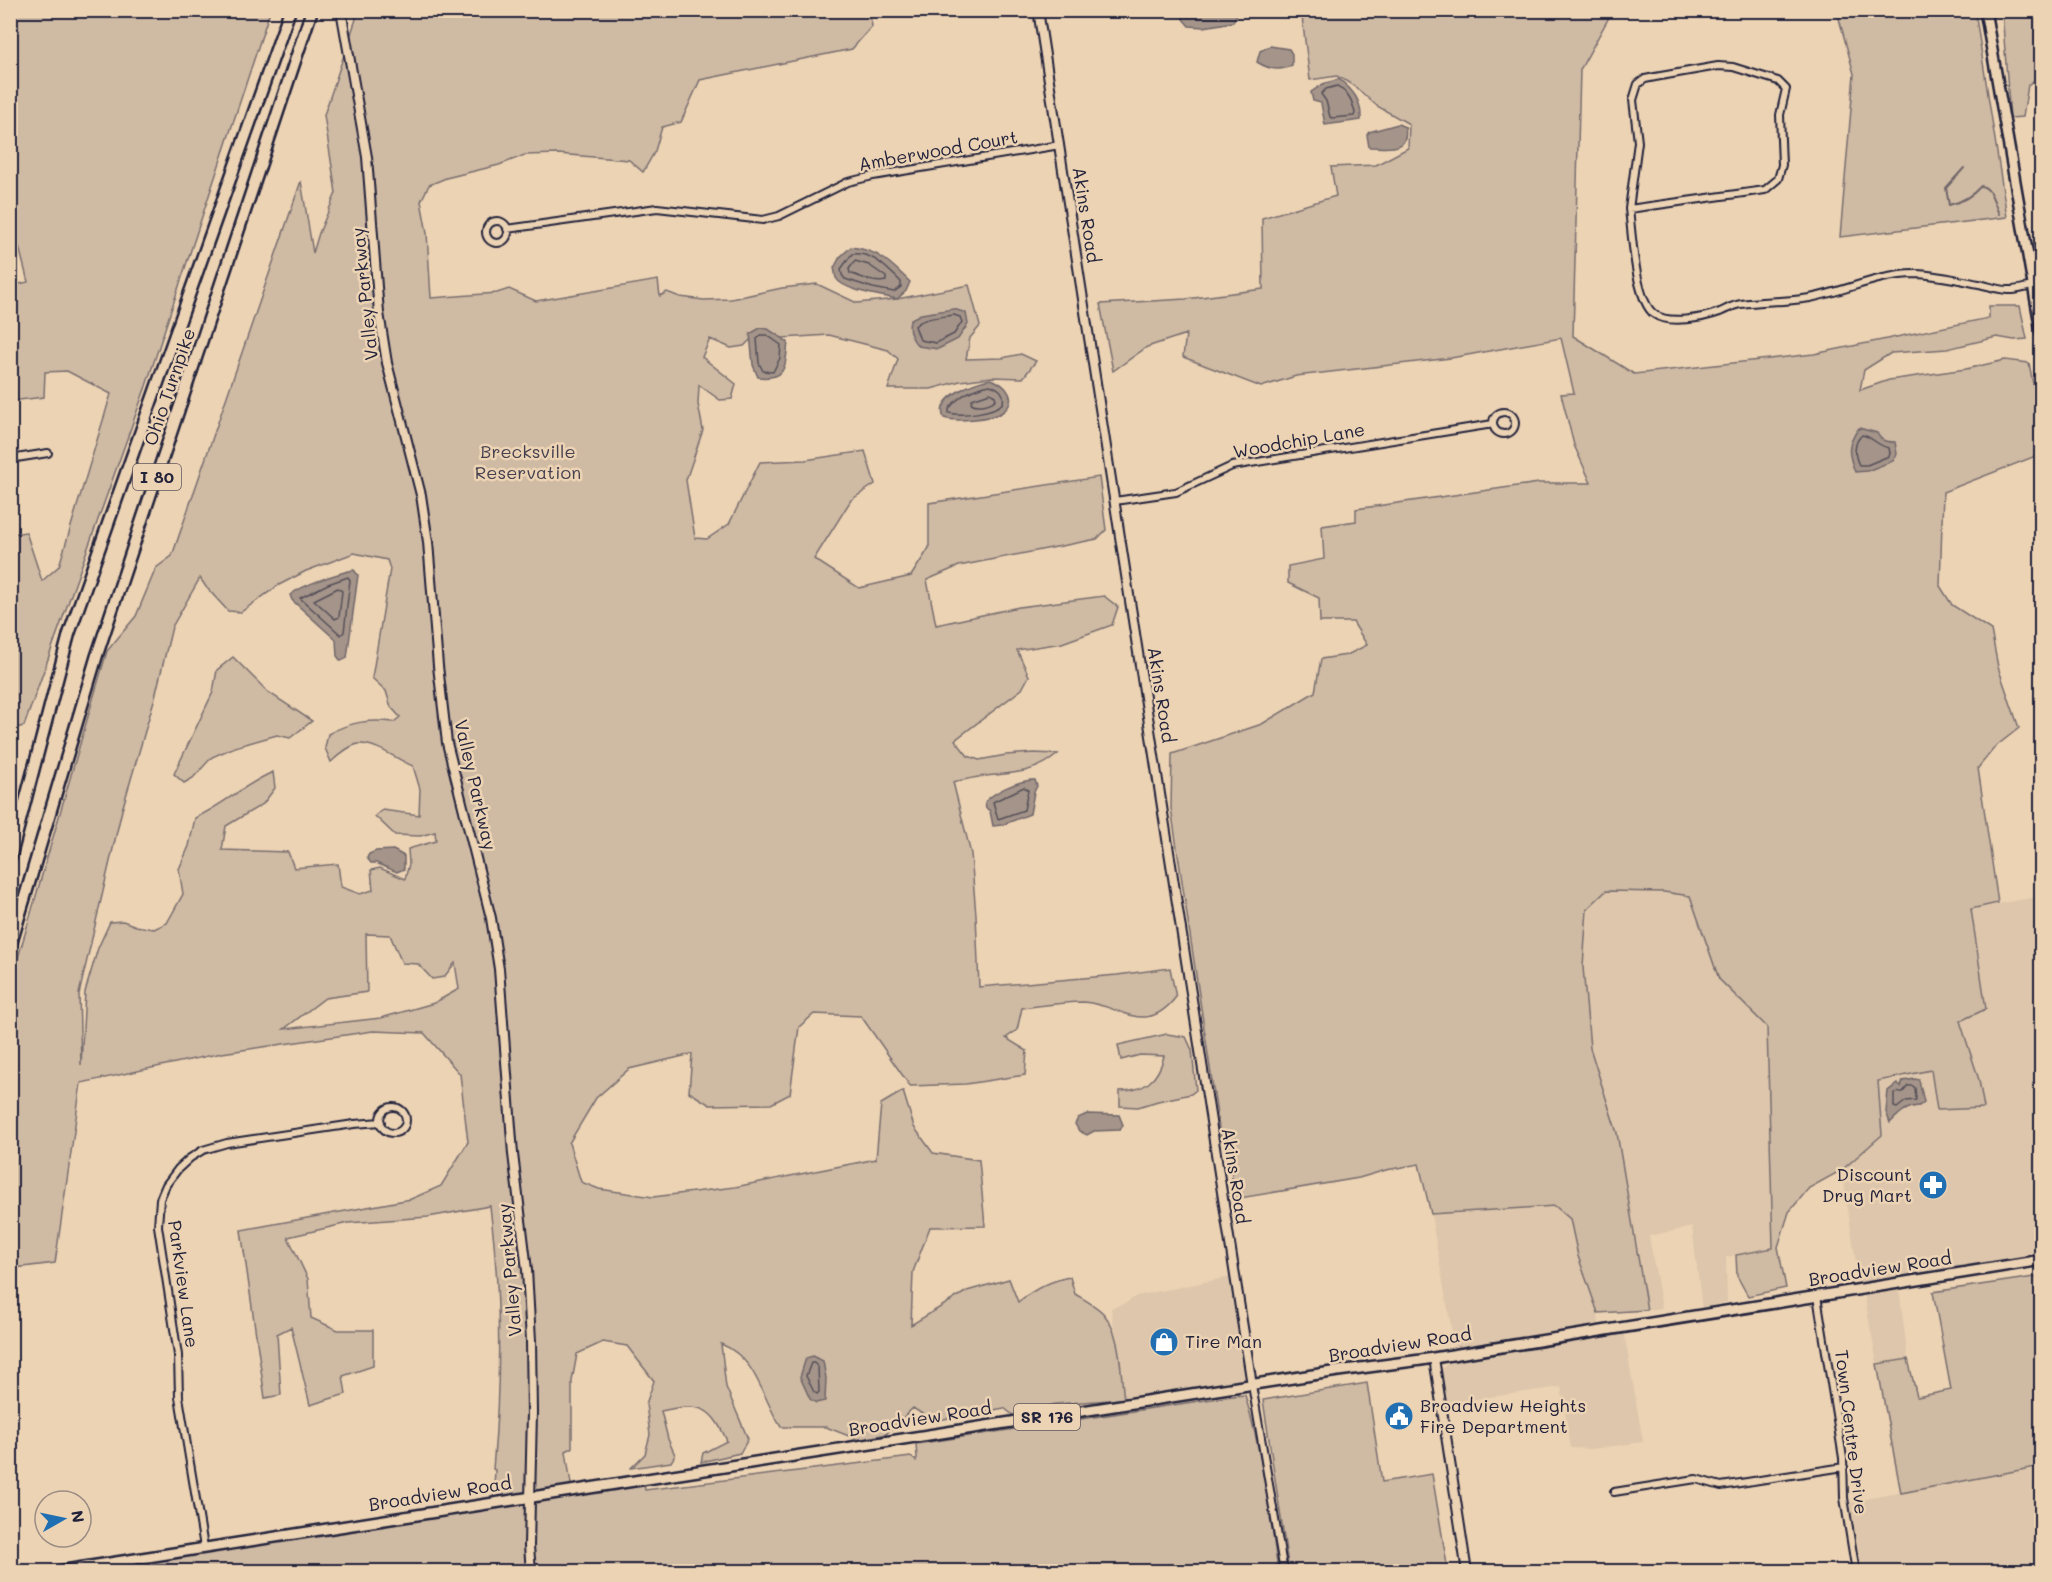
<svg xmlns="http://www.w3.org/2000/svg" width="2052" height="1582" font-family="Mali,sans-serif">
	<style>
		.built { fill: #ddc6ab }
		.green { fill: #cfbaa3; stroke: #786e6f; stroke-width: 1.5; fill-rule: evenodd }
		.water { fill: #a49489; stroke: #70666a; stroke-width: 1.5 }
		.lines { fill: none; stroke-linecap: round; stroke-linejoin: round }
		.shore { stroke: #56505a; stroke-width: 1.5 }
		.stream { stroke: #70666a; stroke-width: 2 }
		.minor-casing { stroke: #22223b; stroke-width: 10 }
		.tertiary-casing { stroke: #22223b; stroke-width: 12 }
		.primary-casing { stroke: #22223b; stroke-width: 14 }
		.motorway-casing { stroke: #22223b; stroke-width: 15 }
		.minor { stroke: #ecd3b4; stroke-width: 6 }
		.tertiary { stroke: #ecd3b4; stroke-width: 8 }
		.primary { stroke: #ecd3b4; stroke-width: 9 }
		.motorway { stroke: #ecd3b4; stroke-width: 10 }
		.labels { text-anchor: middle; stroke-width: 5; stroke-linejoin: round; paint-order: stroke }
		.shield { fill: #ecd3b4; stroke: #5f575f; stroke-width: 1.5 }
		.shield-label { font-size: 16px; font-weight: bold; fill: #22223b }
		.street-label { font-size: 18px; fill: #22223b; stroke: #ecd3b4 }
		.park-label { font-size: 18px; fill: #454050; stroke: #ecd3b4 }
		.poi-label { font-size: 18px; fill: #22223b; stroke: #ecd3b4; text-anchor: start }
	</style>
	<rect width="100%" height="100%" fill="#ecd3b4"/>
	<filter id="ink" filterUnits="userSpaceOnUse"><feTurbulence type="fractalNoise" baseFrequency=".0167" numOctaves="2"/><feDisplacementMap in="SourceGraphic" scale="12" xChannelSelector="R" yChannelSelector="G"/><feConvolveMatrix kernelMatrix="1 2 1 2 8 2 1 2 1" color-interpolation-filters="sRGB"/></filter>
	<g filter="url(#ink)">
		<!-- built -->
		<path class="built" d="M 1605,891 L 1664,892 L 1690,896 L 1719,979 L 1767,1027 L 1773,1248 L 1726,1257 L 1727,1302 L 1702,1308 L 1692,1227 L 1649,1236 L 1662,1308 L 1647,1310 L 1617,1133 L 1590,1048 L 1583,967 L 1587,909 Z
			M 2041,896 L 2041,1253 L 1859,1283 L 1842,1170 L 1882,1135 L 1878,1081 L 1931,1070 L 1937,1110 L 1984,1108 L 1979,1080 L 1959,1021 L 1986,1009 L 1971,909 Z
			M 1555,1206 L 1570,1219 L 1578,1256 L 1598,1313 L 1599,1325 L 1455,1349 L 1431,1215 Z
			M 1230,1277 L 1244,1362 L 1245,1380 L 1234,1383 L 1124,1399 L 1111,1308 L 1126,1303 L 1136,1296 Z
			M 1899,1288 L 1908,1359 L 1877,1364 L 1864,1293 Z
			M 1624,1332 L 1643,1442 L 1592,1449 L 1571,1448 L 1561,1387 L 1446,1403 L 1441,1371 L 1449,1361 Z
			M 2041,1466 L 2041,1571 L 1862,1571 L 1850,1502 Z"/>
		<!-- green -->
		<path class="green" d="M 1331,10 L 1613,10 L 1580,70 L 1573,336 L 1634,374 L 1814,354 L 1989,318 L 1989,306 L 2020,306 L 2027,339 L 2014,340 L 1997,337 L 1947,349 L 1891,353 L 1864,370 L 1860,390 L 1889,380 L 1966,369 L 2005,360 L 2029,363 L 2041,426 L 2041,454 L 1943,492 L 1940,586 L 1952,605 L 1991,630 L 1998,667 L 2019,728 L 1995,747 L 1978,768 L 1998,903 L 1971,909 L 1986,1009 L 1960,1021 L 1979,1080 L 1984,1108 L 1937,1110 L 1931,1070 L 1878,1081 L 1882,1135 L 1842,1170 L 1809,1188 L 1789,1212 L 1778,1247 L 1786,1288 L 1748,1296 L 1737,1276 L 1736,1255 L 1773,1248 L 1767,1027 L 1719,979 L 1690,896 L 1664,892 L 1606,891 L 1587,909 L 1583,967 L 1590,1048 L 1617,1133 L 1647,1310 L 1598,1313 L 1578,1256 L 1570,1219 L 1555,1206 L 1431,1214 L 1419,1164 L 1386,1170 L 1359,1178 L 1234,1199 L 1228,1140 L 1221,1141 L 1171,808 L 1172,754 L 1262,724 L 1315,692 L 1321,659 L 1347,655 L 1367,645 L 1353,622 L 1320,622 L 1319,598 L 1288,583 L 1288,566 L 1324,559 L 1322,526 L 1356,521 L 1356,509 L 1539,483 L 1591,483 L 1574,445 L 1561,394 L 1574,393 L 1561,338 L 1451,358 L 1296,376 L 1261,387 L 1183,357 L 1186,334 L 1147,347 L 1113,371 L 1100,304 L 1186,299 L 1263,289 L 1262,218 L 1336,196 L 1331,167 L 1376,165 L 1408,148 L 1409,124 L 1377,106 L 1353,85 L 1337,76 L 1310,80 L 1302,17 Z
			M 10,11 L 270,11 L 146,386 L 24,726 L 11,729 L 11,534 L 26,532 L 42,581 L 59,566 L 111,394 L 67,371 L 45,372 L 44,397 L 11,401 L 11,286 L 28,282 L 14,227 L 11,223 Z
			M 355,11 L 869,11 L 872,26 L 852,49 L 700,80 L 681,122 L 662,127 L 655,151 L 643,172 L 629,160 L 558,154 L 525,155 L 499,165 L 446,178 L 429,185 L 421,201 L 427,233 L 431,298 L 497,293 L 509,289 L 536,301 L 658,280 L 660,296 L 667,292 L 680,297 L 704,300 L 731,299 L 782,288 L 817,284 L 857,303 L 897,299 L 969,285 L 980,326 L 970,338 L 966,359 L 1002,358 L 1021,354 L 1036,361 L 1023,378 L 992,377 L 960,381 L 931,389 L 888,389 L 898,359 L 888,350 L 829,335 L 783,338 L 759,331 L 744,346 L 731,348 L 710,339 L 702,357 L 736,384 L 732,399 L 720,400 L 699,385 L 698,404 L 703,430 L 686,480 L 695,538 L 707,539 L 729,524 L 760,462 L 805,460 L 865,451 L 875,484 L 851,500 L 814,559 L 859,588 L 911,576 L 929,548 L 929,503 L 1099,477 L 1106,530 L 1097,539 L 959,566 L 927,580 L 936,625 L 1019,607 L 1104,596 L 1118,607 L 1112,625 L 1062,643 L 1017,650 L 1029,676 L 1022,689 L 955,740 L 968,756 L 979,760 L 1006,755 L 1033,753 L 1058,754 C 1036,773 1013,773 986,776 C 975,777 964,780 953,782 L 971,854 L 976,915 L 979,987 L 1117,975 L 1170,968 L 1176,997 C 1144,1038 1121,1004 1083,1002 C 1063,1002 1042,1006 1022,1008 L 1017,1030 L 1006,1038 L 1027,1051 L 1025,1075 L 966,1084 L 910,1086 L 861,1016 L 814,1014 L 799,1027 L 790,1094 L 771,1104 L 710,1105 L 689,1092 L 692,1054 L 629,1069 L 596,1098 L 569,1143 L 581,1182 L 599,1189 L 653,1197 L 735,1187 L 876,1159 L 881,1104 L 903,1091 L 914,1127 L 933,1153 L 979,1160 L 985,1226 L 930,1227 L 913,1272 L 911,1325 L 967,1291 L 1009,1279 L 1018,1302 C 1033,1290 1052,1280 1070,1277 L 1075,1294 C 1085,1300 1095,1305 1103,1313 C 1122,1335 1120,1371 1124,1399 L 1055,1404 L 1014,1416 L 1004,1408 L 933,1421 L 913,1408 L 886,1434 L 859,1440 L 826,1427 L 781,1427 C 761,1397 758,1359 721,1344 L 726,1387 L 748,1439 L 740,1453 L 701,1462 L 703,1453 L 727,1441 C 710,1404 699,1403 661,1411 L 668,1439 L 675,1455 L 671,1462 L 631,1468 L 645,1454 L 650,1435 L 646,1404 L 654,1381 L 627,1346 L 603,1342 L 577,1354 L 572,1381 L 572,1448 L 566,1451 L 572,1491 L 643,1480 L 645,1490 L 911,1457 L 916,1461 L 917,1458 L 916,1444 L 1232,1396 L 1245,1395 C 1262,1453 1270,1512 1278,1571 L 51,1571 L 493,1503 L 495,1470 L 493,1469 C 501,1382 501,1293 490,1206 L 428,1217 L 348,1223 L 288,1237 L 308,1279 L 311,1318 L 338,1330 L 373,1330 L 373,1366 L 343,1376 L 346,1394 L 310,1405 L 291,1327 L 277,1334 L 281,1395 L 265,1398 L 241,1230 L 411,1199 L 441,1186 L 468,1142 L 460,1074 L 424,1033 L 373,1031 L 222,1053 L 81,1083 L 55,1263 L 15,1268 L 11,1285 L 11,982 L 107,651 L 136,616 L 156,568 L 172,556 L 301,181 L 313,253 L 319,233 L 336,193 L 324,115 L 356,19 ZM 354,553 L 387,560 L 390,569 L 372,678 L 386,691 L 391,707 L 400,717 L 394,722 C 369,719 350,722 328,734 L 325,748 L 331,762 C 338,756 349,745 359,744 C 376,743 398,760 413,766 L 420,789 L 419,815 L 382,810 L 375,816 L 395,835 L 420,836 L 435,832 L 436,841 L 408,849 L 409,864 L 405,879 L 380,868 L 371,870 L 373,890 L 360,894 L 341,887 L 338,864 L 294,868 L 288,852 L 222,850 L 226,826 L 263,804 L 275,788 L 273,772 C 245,784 223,805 195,818 L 189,846 L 179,869 L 183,894 L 167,923 L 154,929 L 136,926 L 123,921 L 110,922 L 98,948 L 85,992 L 81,1065 L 79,994 L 122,810 L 155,697 L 172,627 L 200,578 L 206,587 L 228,611 L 241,612 L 279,585 L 306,571 ZM 366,934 L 390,935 L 402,963 L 418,964 L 432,979 L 444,977 L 455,963 L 459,989 L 434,1003 L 381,1018 L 284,1029 L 325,998 L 367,992 Z
			M 1837,11 L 1975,11 L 2007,217 L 1840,237 L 1854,74 Z
			M 2002,11 L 2041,11 L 2041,75 L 2028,85 L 2023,117 L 2010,118 Z
			M 233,657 L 268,692 L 312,721 L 290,738 L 277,735 L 235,747 L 212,757 L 193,778 L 184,783 L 174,774 L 213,692 L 217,670 Z
			M 1167,1034 L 1186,1037 L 1192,1050 L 1196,1090 L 1191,1094 L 1158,1101 L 1138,1107 L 1120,1106 L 1120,1091 C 1145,1091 1158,1080 1164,1056 L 1140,1055 L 1121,1060 L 1118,1045 Z
			M 2041,1276 L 2041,1466 L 1901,1493 L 1877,1364 L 1908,1359 L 1917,1397 L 1951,1390 L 1933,1292 Z
			M 1367,1383 L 1382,1482 L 1432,1474 L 1448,1571 L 1289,1571 L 1263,1400 Z"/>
		<!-- water -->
		<path class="water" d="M 1183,10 L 1236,10 L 1238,12 L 1233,22 L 1204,27 L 1189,26 L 1183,19 Z
			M 1270,46 L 1289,49 L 1292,54 L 1292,65 C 1280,72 1268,69 1257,62 L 1260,51 Z
			M 1339,79 C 1353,90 1362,101 1361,120 L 1325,125 L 1321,103 L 1313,101 L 1311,92 L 1323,84 Z
			M 1398,124 L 1405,127 C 1410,153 1387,147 1369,147 L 1367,135 L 1369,132 Z
			M 851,247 C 878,250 891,263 910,282 L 906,291 L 897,299 C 883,296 843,291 836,278 C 835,275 835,271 834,268 L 840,257 Z
			M 954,309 L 966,313 L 968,324 L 958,339 L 938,349 L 918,346 C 911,338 906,329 911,319 L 921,314 Z
			M 760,328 L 768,329 L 788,342 C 785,367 787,380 758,377 L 753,365 L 750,334 Z
			M 990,379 C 1007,384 1020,401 1001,413 C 991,419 955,422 944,418 C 934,397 975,382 990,379 Z
			M 1859,428 L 1877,433 C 1881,441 1886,442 1895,442 L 1897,454 L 1893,461 L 1867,471 L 1855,472 C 1848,454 1846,445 1859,428 Z
			M 354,570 L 358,575 L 347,658 L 341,661 L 337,656 L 336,640 L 292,600 L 290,595 C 302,585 338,573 354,570 Z
			M 1031,780 L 1035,780 L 1037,786 L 1034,792 L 1030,814 L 1002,825 L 993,826 L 990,811 L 986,808 L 985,802 C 995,791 1016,782 1031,780 Z
			M 393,850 L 404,856 L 404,869 L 397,872 L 376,863 L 371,863 L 367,858 L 369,854 L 376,851 Z
			M 1915,1079 L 1919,1080 L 1924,1102 L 1919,1106 C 1905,1107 1899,1114 1890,1123 L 1886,1112 L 1888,1091 L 1897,1084 L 1901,1087 L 1903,1081 Z
			M 1087,1114 L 1119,1115 L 1123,1125 L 1120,1130 L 1094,1131 L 1087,1135 L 1079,1131 L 1075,1124 L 1078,1118 Z
			M 813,1356 L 823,1361 L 826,1378 L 825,1401 L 816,1403 L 810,1399 L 800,1377 L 806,1358 Z"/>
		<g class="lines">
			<!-- shore -->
			<path class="shore" d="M 1337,86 C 1349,93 1352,100 1355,113 L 1354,116 L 1332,118 L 1330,117 L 1326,101 L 1321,94 L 1326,89 Z
				M 852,254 C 872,251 888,269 901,282 L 901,287 L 894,292 L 873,288 L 845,279 L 842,275 L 841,269 Z
				M 855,261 L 869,265 L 886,277 L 886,281 C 875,284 861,277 850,273 L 849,269 Z
				M 954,315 L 960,317 L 962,322 L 954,334 L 936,343 L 920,340 L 915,326 C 923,317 942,317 954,315 Z
				M 761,335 L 767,335 L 781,345 L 780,358 L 773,372 L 763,371 L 759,363 L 757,339 Z
				M 990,385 C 1000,388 1005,393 1003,403 C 993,413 962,416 949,413 L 949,409 C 959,395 974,388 990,385 Z
				M 990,393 L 995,396 L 996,399 C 990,405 978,407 971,403 L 972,399 Z
				M 1862,435 C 1873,437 1877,446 1889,448 L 1890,453 L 1889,456 L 1867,465 L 1859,465 C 1854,455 1853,443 1862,435 Z
				M 348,577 L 350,580 L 344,632 L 341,635 L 300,598 L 328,584 Z
				M 338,588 L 342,591 L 339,617 L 335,619 L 314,600 Z
				M 1024,787 L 1028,790 L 1024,810 L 998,819 L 993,802 Z
				M 1913,1086 L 1915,1088 L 1916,1100 L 1906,1101 L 1897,1108 L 1894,1107 L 1894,1093 L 1903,1092 L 1908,1086 Z
				M 811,1363 L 814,1363 L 818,1367 L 819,1392 L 817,1394 L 814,1392 L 806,1376 Z"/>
			<!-- stream -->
			<path class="stream" d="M 1964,168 L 1946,188 L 1949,205 C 1963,202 1972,196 1981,186 C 1992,188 1994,204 1999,214
				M 2039,212 L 2042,211
				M 2035,412 L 2042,401"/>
			<!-- minor casing -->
			<g class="minor-casing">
				<path id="minor" d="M 1629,209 L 1638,142 L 1633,100 L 1638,84 L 1645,79 L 1655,77 L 1718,66 L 1733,67 L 1778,81 L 1786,89 L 1780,115 L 1782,165 L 1778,179 L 1765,190 L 1629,209 C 1632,233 1635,300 1654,314 C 1669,325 1703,318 1720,312 C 1727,309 1733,305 1741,304 C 1764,301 1787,302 1810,298 C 1846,291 1879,274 1916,274 C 1938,275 1959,280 1979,284 C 1989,286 2001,291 2011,290 C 2018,290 2026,287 2033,286
					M486 232a11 11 0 1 1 22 0a11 11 0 1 1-22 0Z
					M 507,229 L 657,208 L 763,220 L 779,216 L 848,182 L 873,176 L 1060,145
					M1493 423a11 11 0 1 1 22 0a11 11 0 1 1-22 0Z
					M 10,459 L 48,453
					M 1115,501 L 1176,492 L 1232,466 L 1493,424
					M380 1120a13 13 0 1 1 26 0a13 13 0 1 1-26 0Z
					M 1817,1296 L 1843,1458 L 1844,1498 L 1856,1572
					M 1252,1385 L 1284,1572
					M 1614,1492 L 1696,1479 L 1721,1486 L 1844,1467
					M 204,1547 L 179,1397 L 178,1355 L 158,1226 L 160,1199 L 166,1185 L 178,1169 L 190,1158 L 203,1150 L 227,1143 L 354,1124 L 381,1122"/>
			</g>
			<!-- tertiary casing -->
			<g class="tertiary-casing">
				<path id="tertiary" d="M 341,10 L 367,157 L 379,313 L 387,363 L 421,495 L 428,542 L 438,666 L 447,743 L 491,918 L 499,969 L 513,1154 L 527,1270 L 531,1341 L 532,1412 L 529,1546 L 531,1572
					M 1038,10 L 1252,1385
					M 1434,1358 L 1467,1572"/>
			</g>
			<!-- primary casing -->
			<g class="primary-casing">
				<path id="primary" d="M 1985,10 L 2042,336
					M 52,1572 L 1338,1371 L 1421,1360 L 2042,1260"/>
			</g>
			<!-- motorway casing -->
			<g class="motorway-casing">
				<path id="motorway" d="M 10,859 L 69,634 L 290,10
					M 10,947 L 97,655 L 312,10"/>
			</g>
			<!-- minor -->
			<use href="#minor" class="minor"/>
			<!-- tertiary -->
			<use href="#tertiary" class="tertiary"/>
			<!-- primary -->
			<use href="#primary" class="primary"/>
			<!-- motorway -->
			<use href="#motorway" class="motorway"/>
		</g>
	</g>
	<!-- icons -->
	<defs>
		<g id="pharmacy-disc" transform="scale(1.5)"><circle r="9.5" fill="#1f6fb2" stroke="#ecd3b4"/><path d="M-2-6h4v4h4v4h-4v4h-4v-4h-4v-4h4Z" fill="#fff"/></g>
		<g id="shop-disc" transform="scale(1.5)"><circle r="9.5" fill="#1f6fb2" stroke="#ecd3b4"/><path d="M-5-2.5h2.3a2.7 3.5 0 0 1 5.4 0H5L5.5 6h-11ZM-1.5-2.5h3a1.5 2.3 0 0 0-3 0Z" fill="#fff"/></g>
		<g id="civic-disc" transform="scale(1.5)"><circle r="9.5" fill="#1f6fb2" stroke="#ecd3b4"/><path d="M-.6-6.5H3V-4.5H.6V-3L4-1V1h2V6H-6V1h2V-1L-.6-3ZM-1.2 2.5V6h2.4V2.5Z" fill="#fff"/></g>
	</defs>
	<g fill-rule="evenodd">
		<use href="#pharmacy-disc" x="1933" y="1185"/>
		<use href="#shop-disc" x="1164" y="1342"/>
		<use href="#civic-disc" x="1399" y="1416"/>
	</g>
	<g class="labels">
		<!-- shield labels -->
		<g class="shield">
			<rect x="133" y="464" width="48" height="26" rx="4.5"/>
			<rect x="1014" y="1404" width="66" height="26" rx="4.5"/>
		</g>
		<g class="shield-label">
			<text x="157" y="483">I 80</text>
			<text x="1047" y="1423">SR 176</text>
		</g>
		<!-- street labels -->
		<g class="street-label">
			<text transform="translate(938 151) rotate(-10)" y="6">Amberwood Court</text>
			<text transform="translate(1086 215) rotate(81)" y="6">Akins Road</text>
			<text transform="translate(365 294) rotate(-96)" y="6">Valley Parkway</text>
			<text transform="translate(170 387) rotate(-71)" y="6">Ohio Turnpike</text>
			<text transform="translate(1299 441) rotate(-10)" y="6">Woodchip Lane</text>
			<text transform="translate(1161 695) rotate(81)" y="6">Akins Road</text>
			<text transform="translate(475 785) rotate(77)" y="6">Valley Parkway</text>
			<text transform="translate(1235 1176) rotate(81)" y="6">Akins Road</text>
			<text transform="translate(1880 1269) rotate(-9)" y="6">Broadview Road</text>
			<text transform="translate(510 1270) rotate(-95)" y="6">Valley Parkway</text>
			<text transform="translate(183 1284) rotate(82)" y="6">Parkview Lane</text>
			<text transform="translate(1400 1345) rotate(-9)" y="6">Broadview Road</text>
			<text transform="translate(920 1419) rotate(-9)" y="6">Broadview Road</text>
			<text transform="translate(1851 1432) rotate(83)" y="6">Town Centre Drive</text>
			<text transform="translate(440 1494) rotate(-9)" y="6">Broadview Road</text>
		</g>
		<!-- park labels -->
		<g class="park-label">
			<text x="528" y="458">Brecksville<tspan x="528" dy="21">Reservation</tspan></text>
		</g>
		<!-- poi labels -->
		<g class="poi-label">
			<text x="1912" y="1181" text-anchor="end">Discount<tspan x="1912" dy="21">Drug Mart</tspan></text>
			<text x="1185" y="1348">Tire Man</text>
			<text x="1420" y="1412">Broadview Heights<tspan x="1420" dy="21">Fire Department</tspan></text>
		</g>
	</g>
	<!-- margin -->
	<rect width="2052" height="1582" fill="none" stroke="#ecd3b4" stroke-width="36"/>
	<rect x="18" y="18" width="2016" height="1546" fill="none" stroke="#22223b" stroke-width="2" filter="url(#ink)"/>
	<!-- north arrow -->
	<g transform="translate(63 1519) rotate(81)"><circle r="28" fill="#ecd3b4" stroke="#9b8c84" stroke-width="1.5"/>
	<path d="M0-4.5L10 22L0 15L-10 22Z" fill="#1f6fb2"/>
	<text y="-9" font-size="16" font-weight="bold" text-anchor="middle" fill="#22223b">N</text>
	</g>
</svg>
